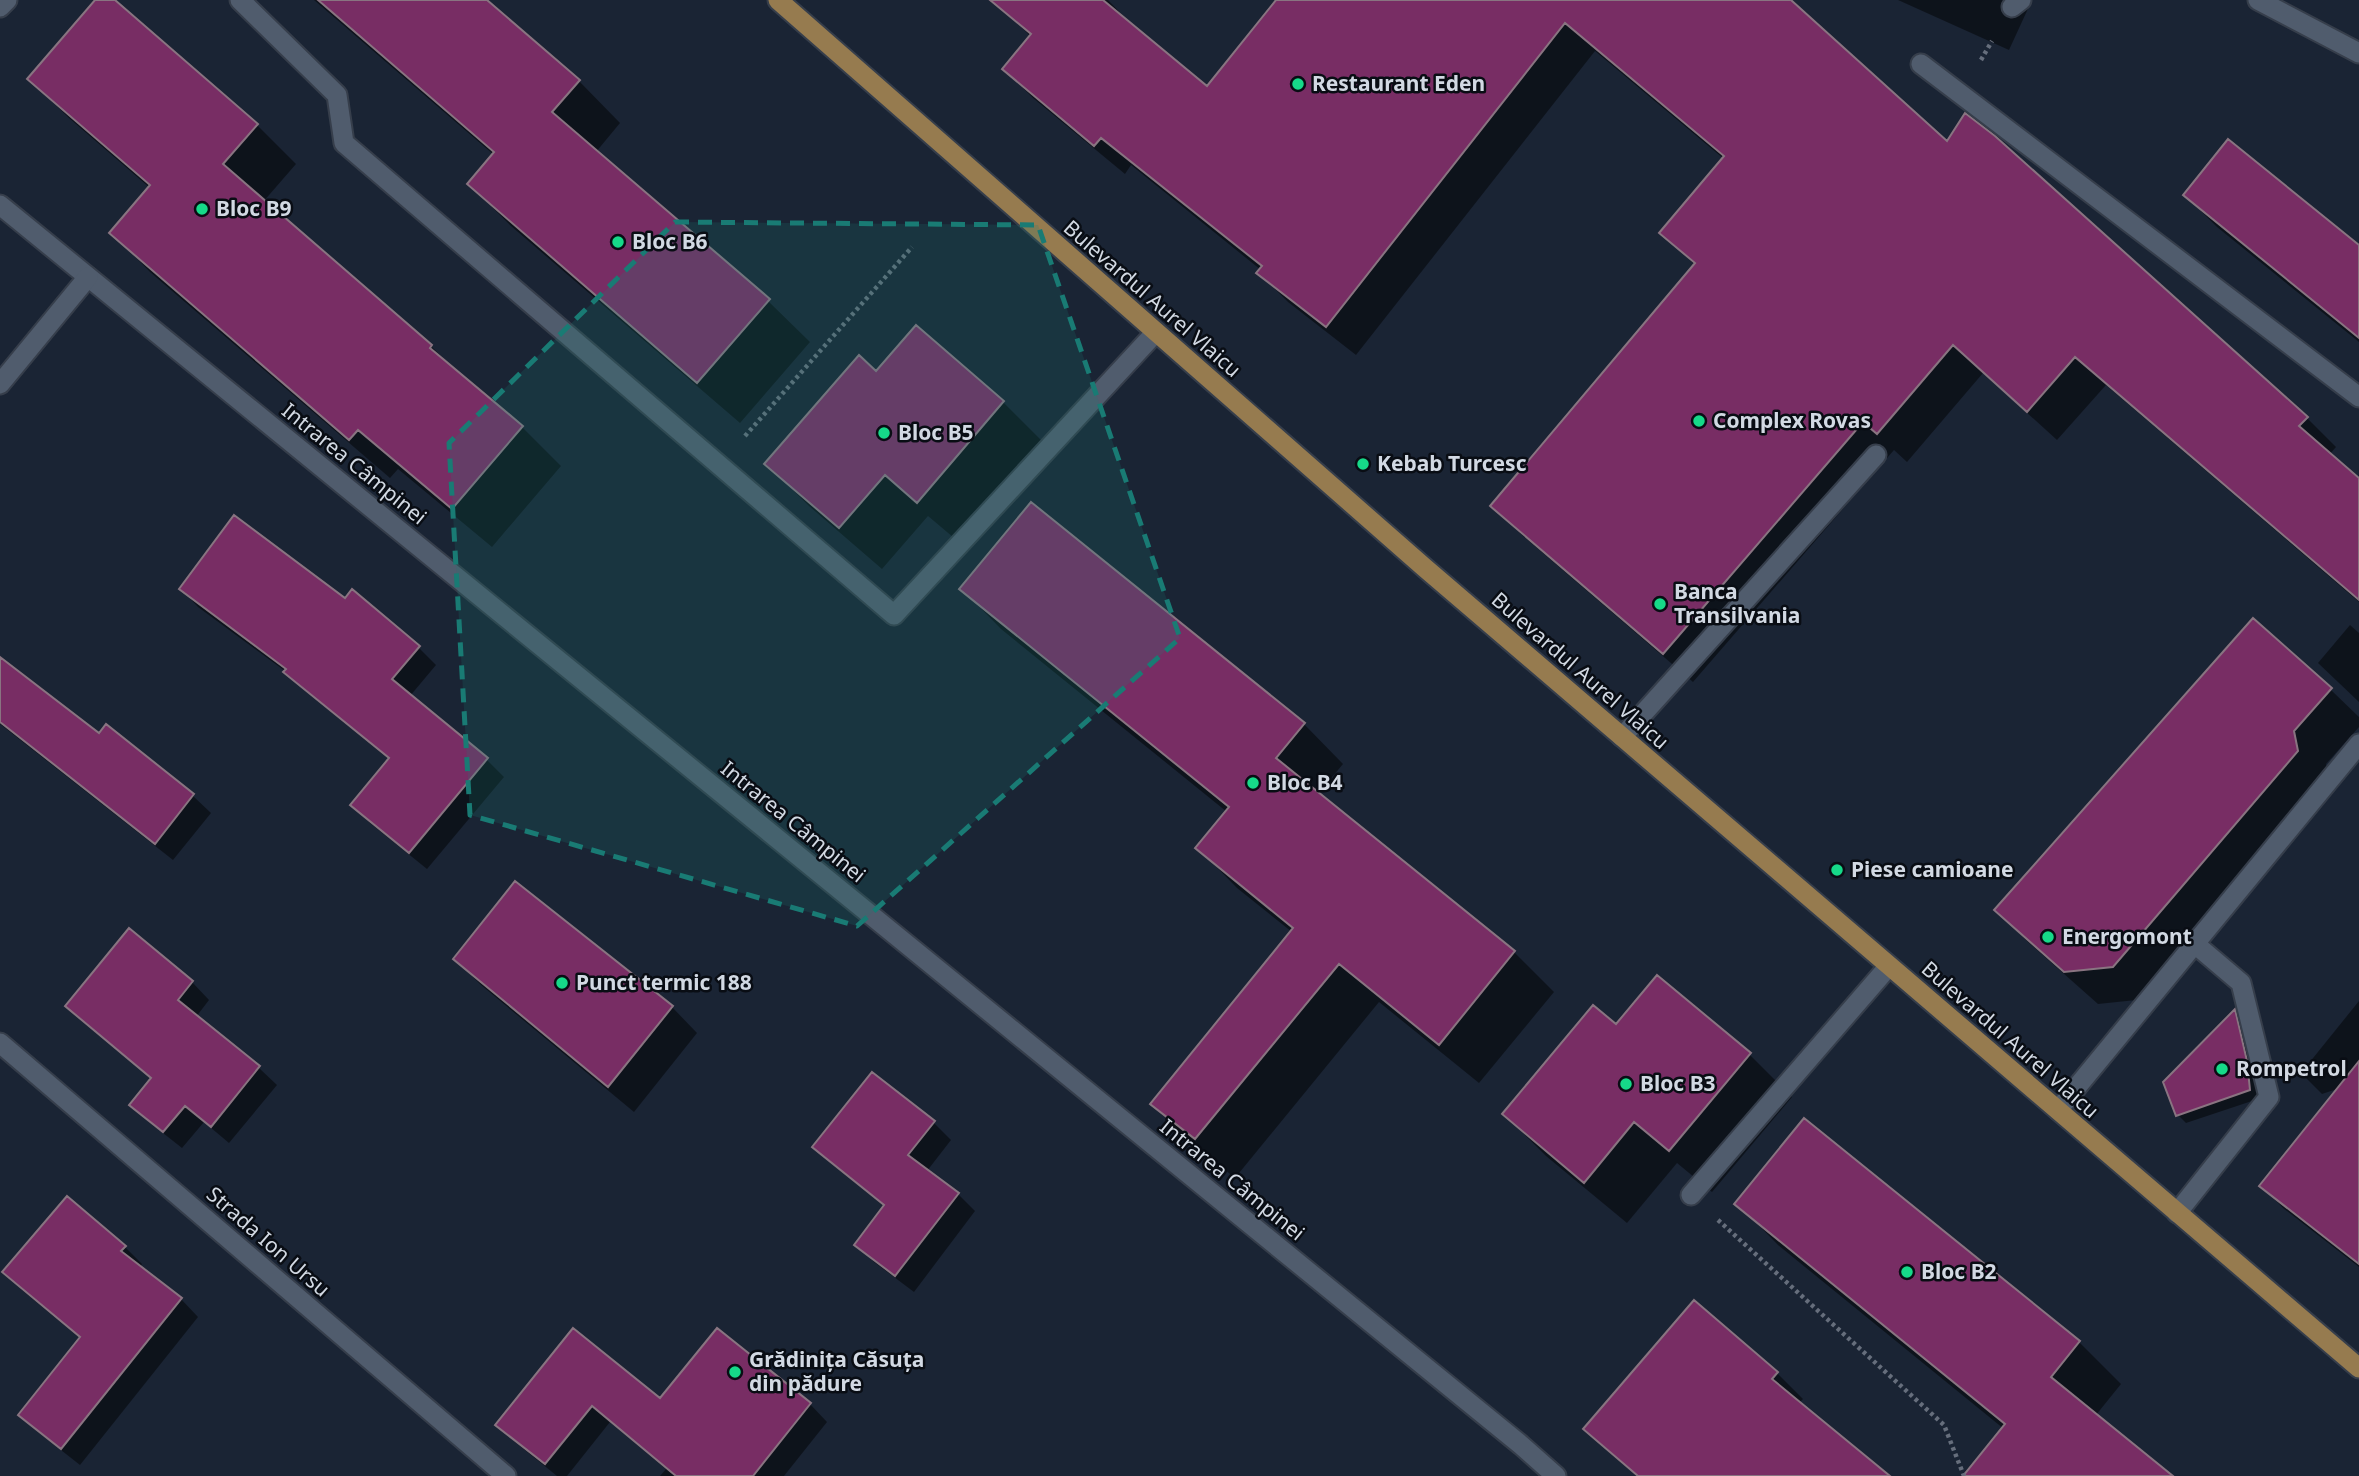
<svg xmlns="http://www.w3.org/2000/svg" width="2359" height="1476" font-family="'Noto Sans',sans-serif">
	<style>
		.shadow { fill: #0007 }
		.building { fill: #782d64; stroke: #897481; stroke-width: 2 }
		.lines { fill: none; stroke-linecap: round; stroke-linejoin: round }
		.service-casing { stroke: #363e4b; stroke-width: 23 }
		.minor-casing { stroke: #363e4b; stroke-width: 23 }
		.tertiary-casing { stroke: #363e4b; stroke-width: 23 }
		.primary-casing { stroke: #363e4b; stroke-width: 23 }
		.path { stroke: #666e7c; stroke-width: 4.5; stroke-dasharray: 3.5 3.5; stroke-linecap: butt }
		.service { stroke: #505c6d; stroke-width: 19 }
		.minor { stroke: #505c6d; stroke-width: 19 }
		.tertiary { stroke: #505c6d; stroke-width: 19 }
		.primary { stroke: #967b4f; stroke-width: 19 }
		.marked { fill: #197b74; fill-opacity: 0.2; stroke: #197b74; stroke-width: 5; stroke-dasharray: 14 9; stroke-linejoin: round }
		.poi-dot { fill: #16d989; stroke: #090d14; stroke-width: 2.5 }
		.labels { text-anchor: middle; stroke-width: 5; stroke-linejoin: round; paint-order: stroke }
		.poi-label { font-size: 21px; font-weight: bold; fill: #d2d9e3; stroke: #090d14; text-anchor: start }
		.street-label { font-size: 21px; fill: #d2d9e3; stroke: #090d14 }
	</style>
	<rect width="100%" height="100%" fill="#1a2434"/>
	<!-- shadow -->
	<path class="shadow" d="M 97,0 L 112,0 L 257,125 L 296,164 L 263,202 L 431,346 L 460,375 L 522,427 L 561,466 L 492,547 L 398,469 L 390,478 L 150,272 L 111,232 L 150,188 L 69,118 L 29,79 Z
		M 314,0 L 485,0 L 579,81 L 620,123 L 596,152 L 768,301 L 810,342 L 740,423 L 511,226 L 469,184 L 494,155 Z
		M 1013,0 L 1108,0 L 1136,29 L 1207,89 L 1278,0 L 1661,0 L 1947,143 L 2307,418 L 2336,447 L 2329,455 L 2359,480 L 2359,602 L 2106,385 L 2057,440 L 1983,373 L 1907,462 L 1894,450 L 1693,682 L 1522,535 L 1493,506 L 1695,265 L 1661,232 L 1724,159 L 1595,51 L 1356,355 L 1288,302 L 1259,273 L 1261,270 L 1131,165 L 1125,174 L 1033,98 L 1004,69 L 1031,37 L 1005,10 Z
		M 1898,0 L 2032,0 L 2009,50 Z
		M 2185,195 L 2357,246 L 2359,244 L 2359,342 L 2217,227 Z
		M 916,327 L 1003,402 L 1045,444 L 960,543 L 928,516 L 882,569 L 809,506 L 767,464 L 877,373 Z
		M 1031,504 L 1304,724 L 1343,764 L 1318,794 L 1514,952 L 1554,992 L 1479,1083 L 1379,1002 L 1235,1178 L 1192,1143 L 1153,1104 L 1292,932 L 1237,888 L 1198,848 L 1227,812 L 1001,629 L 962,589 Z
		M 181,589 L 345,600 L 419,648 L 436,665 L 410,696 L 486,759 L 504,777 L 427,869 L 370,823 L 352,805 L 390,760 L 303,689 L 285,671 L 198,607 Z
		M 2253,620 L 2331,690 L 2359,717 L 2359,727 L 2326,764 L 2329,784 L 2146,999 L 2098,1004 L 2028,942 L 1996,910 Z
		M 2350,625 L 2359,633 L 2359,702 L 2318,663 Z
		M 0,659 L 99,736 L 106,726 L 193,796 L 211,813 L 173,860 L 0,724 Z
		M 129,931 L 192,982 L 209,1000 L 196,1017 L 259,1068 L 277,1085 L 229,1143 L 204,1122 L 182,1148 L 149,1122 L 132,1105 L 152,1079 L 84,1023 L 67,1006 Z
		M 455,959 L 672,1007 L 697,1033 L 634,1112 L 481,985 Z
		M 1657,977 L 1750,1055 L 1792,1097 L 1712,1192 L 1677,1163 L 1627,1223 L 1546,1156 L 1504,1114 L 1616,1027 Z
		M 2359,1001 L 2359,1267 L 2283,1208 L 2262,1186 L 2340,1088 L 2322,1094 L 2301,1073 Z
		M 2235,1012 L 2243,1020 L 2255,1071 L 2258,1099 L 2186,1123 L 2178,1115 Z
		M 872,1074 L 934,1123 L 951,1140 L 927,1171 L 958,1194 L 975,1211 L 914,1292 L 874,1262 L 856,1245 L 885,1207 L 832,1164 L 814,1147 Z
		M 1737,1203 L 2079,1342 L 2121,1384 L 2096,1415 L 2171,1476 L 1986,1476 L 2004,1429 L 1778,1245 Z
		M 125,1247 L 142,1264 L 140,1267 L 181,1299 L 198,1317 L 80,1465 L 38,1432 L 20,1415 L 81,1339 L 22,1290 L 4,1272 Z
		M 1694,1302 L 1777,1373 L 1803,1399 L 1799,1403 L 1887,1476 L 1637,1476 L 1611,1454 L 1586,1429 Z
		M 573,1330 L 661,1400 L 717,1330 L 810,1404 L 827,1422 L 784,1476 L 660,1476 L 666,1469 L 610,1422 L 567,1476 L 557,1476 L 515,1442 L 497,1425 Z"/>
	<!-- building -->
	<path class="building" d="M 95,0 L 115,0 L 258,124 L 223,164 L 432,345 L 430,348 L 523,426 L 452,509 L 358,430 L 349,440 L 109,233 L 150,185 L 27,79 Z
		M 318,0 L 487,0 L 580,80 L 552,112 L 770,299 L 697,383 L 467,184 L 494,152 Z
		M 990,0 L 1103,0 L 1207,86 L 1276,0 L 1791,0 L 1947,141 L 1965,113 L 1995,136 L 2308,417 L 2299,426 L 2359,478 L 2359,600 L 2075,357 L 2027,412 L 1953,345 L 1877,434 L 1863,422 L 1663,654 L 1490,506 L 1695,263 L 1659,233 L 1724,156 L 1565,23 L 1326,327 L 1256,273 L 1262,266 L 1101,138 L 1094,146 L 1002,69 L 1031,34 Z
		M 2228,139 L 2359,245 L 2359,338 L 2183,195 Z
		M 916,325 L 1004,401 L 917,503 L 885,475 L 839,528 L 764,464 L 859,355 L 876,371 Z
		M 1031,502 L 1305,723 L 1276,758 L 1515,951 L 1439,1045 L 1339,964 L 1195,1139 L 1150,1104 L 1293,928 L 1195,848 L 1229,807 L 959,589 Z
		M 234,515 L 345,598 L 352,589 L 420,646 L 392,679 L 488,758 L 409,853 L 350,805 L 389,758 L 283,672 L 286,669 L 179,589 Z
		M 2253,618 L 2332,688 L 2294,731 L 2298,751 L 2113,967 L 2064,972 L 1994,910 Z
		M 0,657 L 99,733 L 106,724 L 194,794 L 155,844 L 0,722 Z
		M 515,881 L 673,1006 L 608,1087 L 453,959 Z
		M 129,928 L 193,981 L 178,1000 L 260,1066 L 211,1127 L 185,1106 L 163,1132 L 129,1105 L 151,1078 L 65,1006 Z
		M 1657,975 L 1751,1053 L 1669,1151 L 1634,1122 L 1584,1183 L 1502,1114 L 1593,1005 L 1616,1024 Z
		M 2235,1009 L 2247,1061 L 2250,1090 L 2176,1116 L 2163,1082 Z
		M 2359,1061 L 2359,1264 L 2259,1186 Z
		M 872,1072 L 935,1121 L 908,1155 L 959,1193 L 895,1276 L 854,1245 L 884,1205 L 812,1147 Z
		M 1804,1118 L 2080,1341 L 2051,1377 L 2173,1476 L 1963,1476 L 2005,1424 L 1734,1204 Z
		M 67,1196 L 126,1246 L 121,1251 L 182,1298 L 61,1449 L 18,1415 L 80,1337 L 2,1272 Z
		M 1694,1300 L 1778,1372 L 1772,1379 L 1890,1476 L 1638,1476 L 1583,1429 Z
		M 573,1328 L 660,1398 L 717,1328 L 811,1403 L 753,1476 L 676,1476 L 592,1406 L 545,1464 L 495,1425 Z"/>
	<g class="lines">
		<!-- service casing -->
		<g class="service-casing">
			<path id="service" d="M 240,0 L 337,95 L 344,143 L 894,615 L 1156,332
				M 2258,0 L 2359,53
				M 0,7 L 7,0
				M 2012,7 L 2021,0
				M 1921,64 L 2359,397
				M 1622,737 L 1876,455
				M 2058,1110 L 2359,744
				M 1691,1195 L 1889,966
				M 2177,1213 L 2269,1097 L 2241,983 L 2195,944"/>
		</g>
		<!-- minor casing -->
		<g class="minor-casing">
			<path id="minor" d="M 0,205 L 1521,1445 L 1556,1476
				M 0,1043 L 506,1476"/>
		</g>
		<!-- tertiary casing -->
		<g class="tertiary-casing">
			<path id="tertiary" d="M 0,384 L 88,277"/>
		</g>
		<!-- primary casing -->
		<g class="primary-casing">
			<path id="primary" d="M 778,0 L 1425,568 L 2359,1368"/>
		</g>
		<!-- path -->
		<path class="path" d="M 1981,60 L 1992,41
			M 745,436 L 912,247
			M 1718,1220 L 1944,1425 L 1964,1476"/>
		<!-- service -->
		<use href="#service" class="service"/>
		<!-- minor -->
		<use href="#minor" class="minor"/>
		<!-- tertiary -->
		<use href="#tertiary" class="tertiary"/>
		<!-- primary -->
		<use href="#primary" class="primary"/>
	</g>
	<!-- marked area -->
	<path class="marked" d="M 675,222 L 1038,225 L 1180,638 L 857,926 L 470,815 L 449,443 Z"/>
	<!-- markers -->
	<g class="poi-dot">
		<circle cx="1298" cy="84" r="7"/>
		<circle cx="202" cy="209" r="7"/>
		<circle cx="618" cy="242" r="7"/>
		<circle cx="1699" cy="421" r="7"/>
		<circle cx="884" cy="433" r="7"/>
		<circle cx="1363" cy="464" r="7"/>
		<circle cx="1660" cy="604" r="7"/>
		<circle cx="1253" cy="783" r="7"/>
		<circle cx="1837" cy="870" r="7"/>
		<circle cx="2048" cy="937" r="7"/>
		<circle cx="562" cy="983" r="7"/>
		<circle cx="2222" cy="1069" r="7"/>
		<circle cx="1626" cy="1084" r="7"/>
		<circle cx="1907" cy="1272" r="7"/>
		<circle cx="735" cy="1372" r="7"/>
	</g>
	<g class="labels">
		<!-- poi labels -->
		<g class="poi-label">
			<text x="1312" y="91">Restaurant Eden</text>
			<text x="216" y="216">Bloc B9</text>
			<text x="632" y="249">Bloc B6</text>
			<text x="1713" y="428">Complex Rovas</text>
			<text x="898" y="440">Bloc B5</text>
			<text x="1377" y="471">Kebab Turcesc</text>
			<text x="1674" y="599">Banca<tspan x="1674" dy="24">Transilvania</tspan></text>
			<text x="1267" y="790">Bloc B4</text>
			<text x="1851" y="877">Piese camioane</text>
			<text x="2062" y="944">Energomont</text>
			<text x="576" y="990">Punct termic 188</text>
			<text x="2236" y="1076">Rompetrol</text>
			<text x="1640" y="1091">Bloc B3</text>
			<text x="1921" y="1279">Bloc B2</text>
			<text x="749" y="1367">Grădinița Căsuța<tspan x="749" dy="24">din pădure</tspan></text>
		</g>
		<!-- street labels -->
		<g class="street-label">
			<text transform="translate(1152 299) rotate(41)" y="7">Bulevardul Aurel Vlaicu</text>
			<text transform="translate(354 464) rotate(39)" y="7">Intrarea Câmpinei</text>
			<text transform="translate(1580 671) rotate(41)" y="7">Bulevardul Aurel Vlaicu</text>
			<text transform="translate(793 822) rotate(39)" y="7">Intrarea Câmpinei</text>
			<text transform="translate(2010 1040) rotate(41)" y="7">Bulevardul Aurel Vlaicu</text>
			<text transform="translate(1232 1180) rotate(39)" y="7">Intrarea Câmpinei</text>
			<text transform="translate(268 1242) rotate(41)" y="7">Strada Ion Ursu</text>
		</g>
	</g>
</svg>
